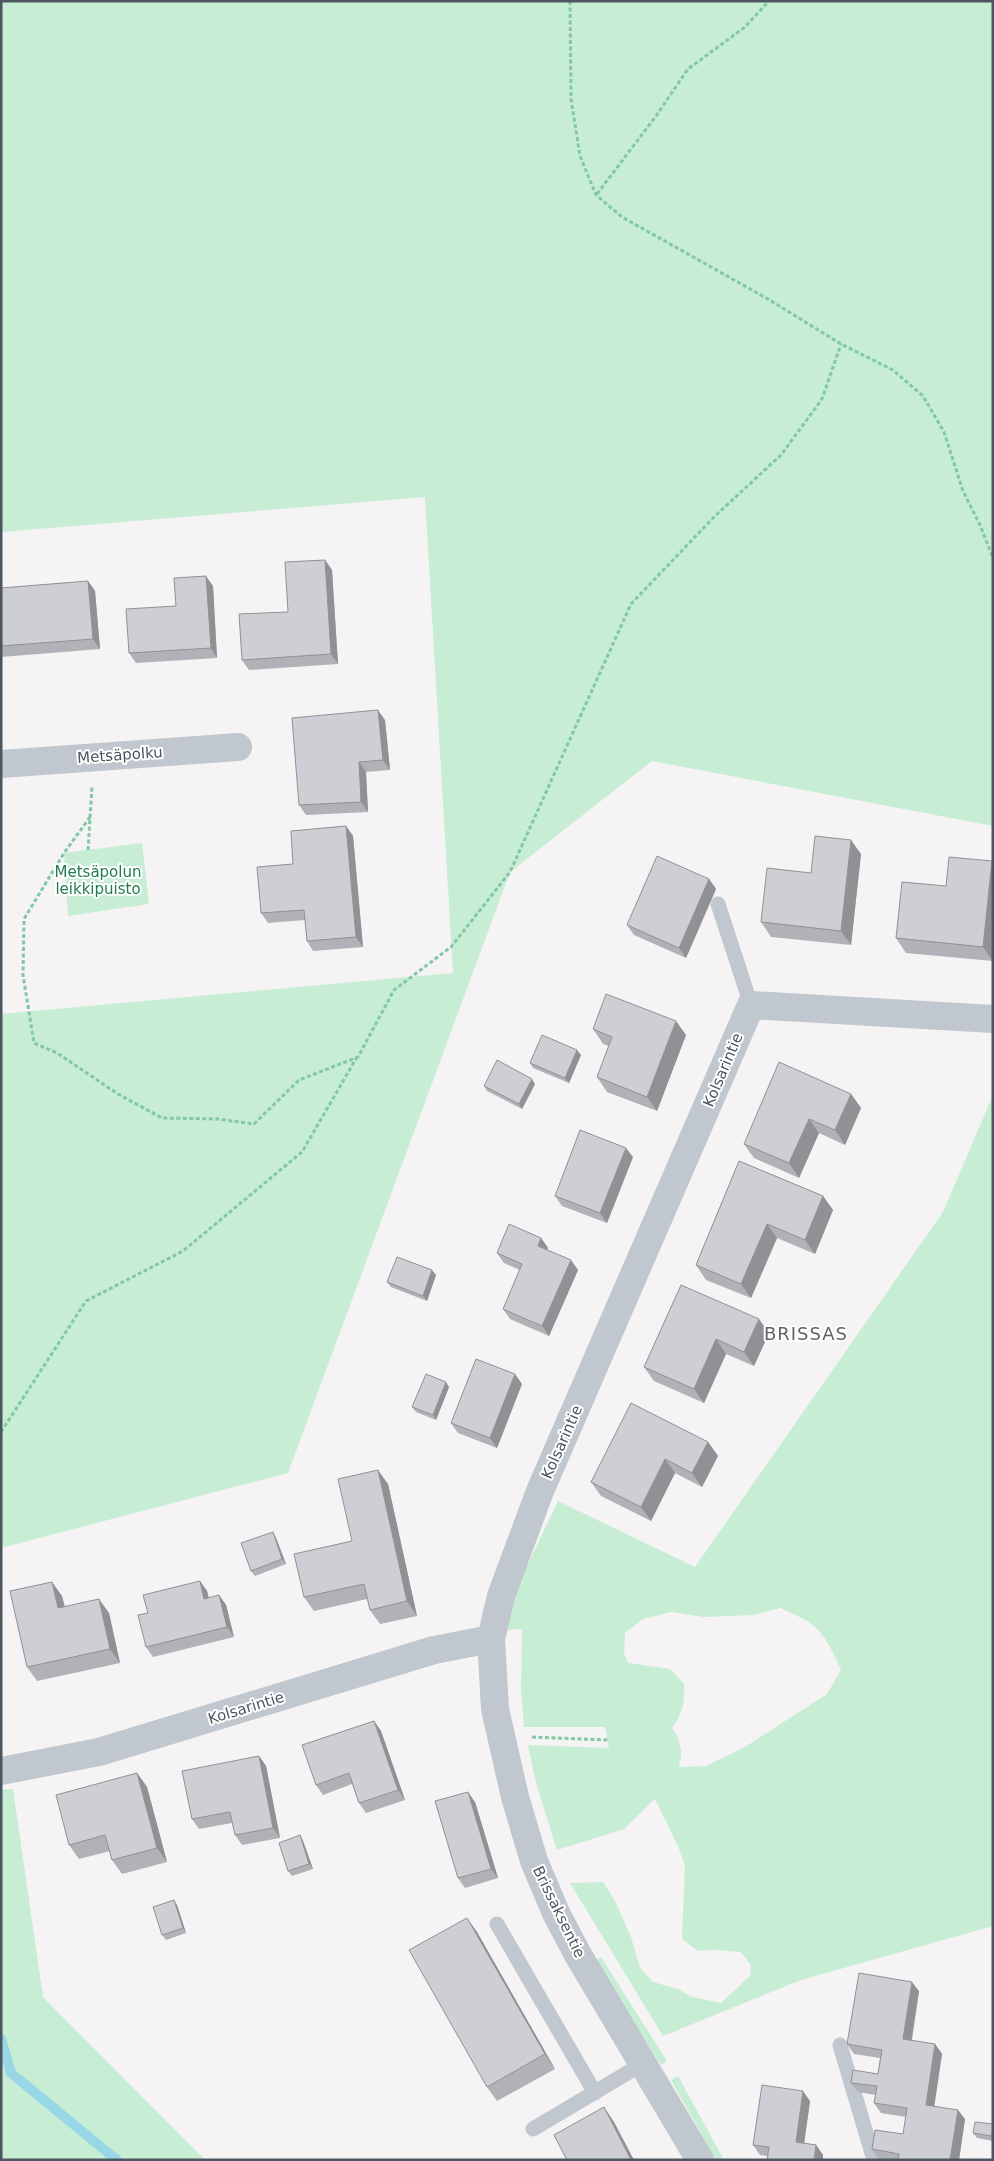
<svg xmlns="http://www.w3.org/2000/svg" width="994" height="2161" font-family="'DejaVu Sans',sans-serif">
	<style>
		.green { fill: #c7edd5; fill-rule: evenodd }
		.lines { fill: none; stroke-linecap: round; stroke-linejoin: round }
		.stream { stroke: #98d7e6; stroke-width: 10 }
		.path { stroke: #82c8a4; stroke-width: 3; stroke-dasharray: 4 2.5; stroke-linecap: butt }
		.service { stroke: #c0c7ce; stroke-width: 15 }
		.minor { stroke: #c0c7ce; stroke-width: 28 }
		.wall { fill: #b0b2b7 }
		.shaded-wall { fill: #909195 }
		.building { fill: #cdcfd5; stroke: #909195 }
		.labels { text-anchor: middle; stroke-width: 4; stroke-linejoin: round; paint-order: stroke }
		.street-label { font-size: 15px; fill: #4c565f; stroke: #fff }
		.park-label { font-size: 15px; fill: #217c4c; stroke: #fff }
		.quarter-label { font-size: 18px; letter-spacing: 1px; fill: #606367; stroke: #fff }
	</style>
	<rect width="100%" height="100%" fill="#f5f3f3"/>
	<!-- green -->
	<path class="green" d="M 1,1 L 993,1 L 993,826 L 652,761 L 510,872 L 288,1473 L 1,1548 L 1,1014 L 453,973 L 425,497 L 1,532 Z
		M 142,843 L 149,904 L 68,916 L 64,853 Z
		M 993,1095 L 993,1926 L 801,1980 L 663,2036 L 570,1883 L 603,1882 L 615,1901 L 631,1937 L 640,1968 L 653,1982 L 678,1989 L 692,1997 L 721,2003 L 750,1976 L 751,1965 L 741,1952 L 716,1950 L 698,1951 L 682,1939 L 685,1865 L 678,1846 L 655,1799 L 624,1829 L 557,1850 L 536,1783 L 528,1745 L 609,1748 L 605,1727 L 524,1727 L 521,1690 L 522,1629 L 507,1630 L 515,1591 L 558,1501 L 695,1567 L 943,1212 ZM 780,1608 C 819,1624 824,1632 841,1670 L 827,1694 L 745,1747 L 706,1766 L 679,1767 C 679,1763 681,1759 681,1755 C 682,1747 677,1734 672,1728 C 683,1713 685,1702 684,1684 L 670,1669 L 628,1663 L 624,1653 L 625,1633 L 643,1619 L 671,1612 L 704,1617 L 754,1615 Z
		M 13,1789 L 43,1997 L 205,2160 L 1,2160 L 1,1790 Z
		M 601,1957 L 667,2061 L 661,2065 L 595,1961 Z
		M 678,2076 L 724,2160 L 716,2160 L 671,2080 Z"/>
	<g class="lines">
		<!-- stream -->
		<path class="stream" d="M 1,2039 L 11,2073 L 117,2160"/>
		<!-- path -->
		<path class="path" d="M 570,1 L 571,99 L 580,156 L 596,195 L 622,217 L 768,299 L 841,344 L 893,370 L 923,396 L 944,432 L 963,491 L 980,525 L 993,558
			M 597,194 L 656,116 L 688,69 L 745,27 L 769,1
			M 90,817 L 64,853 L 24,919 L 23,975 L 34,1043 L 57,1053 L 118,1094 L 162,1118 L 218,1119 L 254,1124 L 299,1080 L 358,1057 L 394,990 L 451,947 L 510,872 L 631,604 L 714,517 L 781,455 L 822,399 L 841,344
			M 88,850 L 92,787
			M 1,1432 L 86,1301 L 183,1251 L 302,1152 L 357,1057
			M 532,1737 L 608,1740"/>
		<!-- service -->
		<path class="service" d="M 718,904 L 751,1005
			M 497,1924 L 595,2093
			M 840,2045 L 874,2160
			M 533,2129 L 644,2063"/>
		<!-- minor -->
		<path class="minor" d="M 1,764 L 238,747
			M 491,1639 L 495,1709 L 515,1797 L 534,1861 L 556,1913 L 577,1953 L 700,2160
			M 1,1771 L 99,1752 L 434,1650 L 491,1639 L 501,1596 L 540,1491 L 751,1005 L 993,1019"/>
	</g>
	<!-- wall -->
	<path class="wall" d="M 325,560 L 332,570 L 338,664 L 249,670 L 242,660 L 288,612 Z
		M 88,581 L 95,591 L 100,649 L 1,657 L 1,588 Z
		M 213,586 L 217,658 L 136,663 L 129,653 L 176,606 Z
		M 385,720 L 390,770 L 366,772 L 368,812 L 306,815 L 299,805 Z
		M 346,826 L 353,836 L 363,947 L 313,951 L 307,941 L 305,920 L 268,923 L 261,913 Z
		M 861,854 L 851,945 L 771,937 L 761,922 L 811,873 Z
		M 992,861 L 993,863 L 993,961 L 906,953 L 896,938 L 946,886 Z
		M 709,879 L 716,889 L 686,958 L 634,935 L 627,925 Z
		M 593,1029 L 686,1035 L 657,1111 L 607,1092 L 597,1077 L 609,1046 L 603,1044 Z
		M 581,1055 L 569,1083 L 533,1068 L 530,1063 Z
		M 535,1084 L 522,1109 L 487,1091 L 484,1086 Z
		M 851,1094 L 861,1108 L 845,1145 L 819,1133 L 799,1178 L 754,1158 L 744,1144 Z
		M 633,1157 L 607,1223 L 562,1206 L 555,1196 Z
		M 739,1161 L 823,1196 L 833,1210 L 815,1254 L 777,1238 L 751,1298 L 706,1280 L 696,1265 Z
		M 541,1238 L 548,1248 L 547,1250 L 578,1270 L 549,1336 L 510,1319 L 503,1309 L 520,1270 L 504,1263 L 497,1253 Z
		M 436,1275 L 427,1301 L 391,1287 L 387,1282 Z
		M 681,1285 L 769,1333 L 754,1366 L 726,1354 L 704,1403 L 654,1381 L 644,1367 Z
		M 522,1384 L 497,1448 L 458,1433 L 451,1423 Z
		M 449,1387 L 436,1420 L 416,1412 L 412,1407 Z
		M 708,1442 L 718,1456 L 702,1487 L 675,1473 L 651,1521 L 601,1496 L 591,1482 Z
		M 388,1484 L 417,1616 L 380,1624 L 370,1610 L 367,1599 L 314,1611 L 304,1597 L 352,1541 Z
		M 273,1532 L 276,1538 L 286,1564 L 255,1576 L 251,1571 Z
		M 200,1581 L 207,1591 L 209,1598 L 219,1595 L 226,1605 L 234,1637 L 153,1657 L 146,1647 L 148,1613 Z
		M 62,1596 L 65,1607 L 109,1613 L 120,1663 L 37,1681 L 27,1667 Z
		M 374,1721 L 381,1731 L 405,1800 L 366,1813 L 359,1803 L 352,1784 L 323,1795 L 316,1785 Z
		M 259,1756 L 266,1766 L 280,1838 L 242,1845 L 235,1835 L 232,1823 L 199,1829 L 192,1819 Z
		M 137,1773 L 147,1787 L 167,1862 L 122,1874 L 112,1860 L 110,1851 L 79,1859 L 69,1845 Z
		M 475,1802 L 498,1878 L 465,1888 L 458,1878 Z
		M 300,1835 L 303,1841 L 313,1869 L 292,1876 L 288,1871 Z
		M 177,1905 L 186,1933 L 166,1940 L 162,1935 Z
		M 477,1932 L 555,2069 L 497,2101 L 487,2087 Z
		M 919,1991 L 912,2040 L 935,2044 L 942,2054 L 934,2106 L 965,2119 L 959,2160 L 878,2159 L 872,2149 L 903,2134 L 906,2117 L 881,2113 L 874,2103 L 876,2095 L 858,2092 L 851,2083 L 878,2074 L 880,2058 L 854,2054 L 847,2044 Z
		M 810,2101 L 804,2143 L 816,2145 L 823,2155 L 767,2156 L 760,2155 L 753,2145 Z
		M 993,2124 L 993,2141 L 977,2138 L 973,2133 Z"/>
	<!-- shaded-wall -->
	<path class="shaded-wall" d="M 325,560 L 332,570 L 338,664 L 331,654 Z
		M 206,576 L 213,586 L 217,658 L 211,648 Z
		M 88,581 L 95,591 L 100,649 L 93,639 Z
		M 378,710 L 385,720 L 390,770 L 383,760 Z
		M 359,762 L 366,772 L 368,812 L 361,802 Z
		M 346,826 L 353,836 L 363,947 L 356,937 Z
		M 851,840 L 861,854 L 851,945 L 841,931 Z
		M 992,861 L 993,863 L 993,961 L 983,947 Z
		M 709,879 L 716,889 L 686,958 L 679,948 Z
		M 676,1021 L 686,1035 L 657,1111 L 647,1097 Z
		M 577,1050 L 581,1055 L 569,1083 L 565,1078 Z
		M 532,1079 L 535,1084 L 522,1109 L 519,1104 Z
		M 851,1094 L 861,1108 L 845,1145 L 835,1130 Z
		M 809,1119 L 819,1133 L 799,1178 L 789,1163 Z
		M 626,1148 L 633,1157 L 607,1223 L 600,1213 Z
		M 823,1196 L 833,1210 L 815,1254 L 805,1240 Z
		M 767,1224 L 777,1238 L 751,1298 L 741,1284 Z
		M 541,1238 L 548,1248 L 544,1256 L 538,1246 Z
		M 571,1260 L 578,1270 L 549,1336 L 542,1326 Z
		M 432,1270 L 436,1275 L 427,1301 L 423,1296 Z
		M 759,1319 L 769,1333 L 754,1366 L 744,1352 Z
		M 716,1339 L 726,1354 L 704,1403 L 694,1389 Z
		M 515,1374 L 522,1384 L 497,1448 L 490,1438 Z
		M 446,1382 L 449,1387 L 436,1420 L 433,1415 Z
		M 708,1442 L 718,1456 L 702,1487 L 692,1473 Z
		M 665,1459 L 675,1473 L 651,1521 L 641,1507 Z
		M 378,1470 L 388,1484 L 417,1616 L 407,1601 Z
		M 273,1532 L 276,1538 L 286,1564 L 282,1559 Z
		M 200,1581 L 207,1591 L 211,1609 L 204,1599 Z
		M 52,1582 L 62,1596 L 68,1622 L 58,1608 Z
		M 219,1595 L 226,1605 L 234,1637 L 227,1627 Z
		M 99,1599 L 109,1613 L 120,1663 L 110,1649 Z
		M 374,1721 L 381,1731 L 405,1800 L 398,1790 Z
		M 259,1756 L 266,1766 L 280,1838 L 273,1828 Z
		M 137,1773 L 147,1787 L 167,1862 L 157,1848 Z
		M 468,1792 L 475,1802 L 498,1878 L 491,1869 Z
		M 300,1835 L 303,1841 L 313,1869 L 309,1864 Z
		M 174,1900 L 177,1905 L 186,1933 L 183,1928 Z
		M 467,1918 L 477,1932 L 555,2069 L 545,2054 Z
		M 912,1982 L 919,1991 L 910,2049 L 903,2039 Z
		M 935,2044 L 942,2054 L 933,2115 L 926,2105 Z
		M 803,2091 L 810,2101 L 803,2152 L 796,2142 Z
		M 604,2107 L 614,2122 L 634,2160 L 631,2160 Z
		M 958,2110 L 965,2119 L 959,2160 L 950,2160 Z
		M 816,2145 L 823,2155 L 823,2160 L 814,2160 Z"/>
	<!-- building -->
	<path class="building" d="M 325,560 L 331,654 L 242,660 L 239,614 L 288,612 L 285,562 Z
		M 206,576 L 211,648 L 129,653 L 126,609 L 176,606 L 174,578 Z
		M 88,581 L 93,639 L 1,646 L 1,588 Z
		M 378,710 L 383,760 L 359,762 L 361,802 L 299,805 L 292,718 Z
		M 346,826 L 356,937 L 307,941 L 304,910 L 261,913 L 257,867 L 293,864 L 291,831 Z
		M 815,836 L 851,840 L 841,931 L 761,922 L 767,868 L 811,873 Z
		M 657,856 L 709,879 L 679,948 L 627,925 Z
		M 949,857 L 992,861 L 983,947 L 896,938 L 902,882 L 946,886 Z
		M 606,994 L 676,1021 L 647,1097 L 597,1077 L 612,1037 L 593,1029 Z
		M 542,1035 L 577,1050 L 565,1078 L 530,1063 Z
		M 497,1060 L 532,1079 L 519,1104 L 484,1086 Z
		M 779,1062 L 851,1094 L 835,1130 L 809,1119 L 789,1163 L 744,1144 Z
		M 580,1130 L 626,1148 L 600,1213 L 555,1196 Z
		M 739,1161 L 823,1196 L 805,1240 L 767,1224 L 741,1284 L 696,1265 Z
		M 509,1224 L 541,1238 L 538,1246 L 571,1260 L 542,1326 L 503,1309 L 522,1264 L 497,1253 Z
		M 397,1257 L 432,1270 L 423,1296 L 387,1282 Z
		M 681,1285 L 759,1319 L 744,1352 L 716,1339 L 694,1389 L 644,1367 Z
		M 476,1359 L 515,1374 L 490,1438 L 451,1423 Z
		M 426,1374 L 446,1382 L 433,1415 L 412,1407 Z
		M 631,1403 L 708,1442 L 692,1473 L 665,1459 L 641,1507 L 591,1482 Z
		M 378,1470 L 407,1601 L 370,1610 L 364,1584 L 304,1597 L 294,1554 L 352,1541 L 338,1479 Z
		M 273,1532 L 282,1559 L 251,1571 L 241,1543 Z
		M 200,1581 L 204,1599 L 219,1595 L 227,1627 L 146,1647 L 138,1615 L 148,1613 L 143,1595 Z
		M 52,1582 L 58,1608 L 99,1599 L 110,1649 L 27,1667 L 10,1591 Z
		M 374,1721 L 398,1790 L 359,1803 L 349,1773 L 316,1785 L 302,1745 Z
		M 259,1756 L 273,1828 L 235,1835 L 230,1812 L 192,1819 L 182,1771 Z
		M 137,1773 L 157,1848 L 112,1860 L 105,1835 L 69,1845 L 56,1795 Z
		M 468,1792 L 491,1869 L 458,1878 L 435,1801 Z
		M 300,1835 L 309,1864 L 288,1871 L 279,1843 Z
		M 174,1900 L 183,1928 L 162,1935 L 153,1907 Z
		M 467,1918 L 545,2054 L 487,2087 L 409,1950 Z
		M 859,1973 L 912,1982 L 903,2039 L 935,2044 L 926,2105 L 958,2110 L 950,2160 L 898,2160 L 899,2154 L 872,2149 L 875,2130 L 903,2134 L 907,2108 L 874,2103 L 877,2086 L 851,2083 L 853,2070 L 878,2074 L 882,2050 L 847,2044 Z
		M 762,2085 L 803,2091 L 796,2142 L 816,2145 L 814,2160 L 767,2160 L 769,2147 L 753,2145 Z
		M 604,2107 L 631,2160 L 567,2160 L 554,2135 Z
		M 975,2122 L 993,2124 L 992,2136 L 973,2133 Z"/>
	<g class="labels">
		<!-- street labels -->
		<g class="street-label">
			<text transform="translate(120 755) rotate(-4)" y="5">Metsäpolku</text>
			<text transform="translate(723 1070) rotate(-67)" y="5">Kolsarintie</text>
			<text transform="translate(562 1442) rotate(-66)" y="5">Kolsarintie</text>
			<text transform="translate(246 1708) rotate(-17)" y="5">Kolsarintie</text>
			<text transform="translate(559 1912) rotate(64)" y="5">Brissaksentie</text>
		</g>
		<!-- park labels -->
		<g class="park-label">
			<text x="98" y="877">Metsäpolun<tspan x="98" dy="17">leikkipuisto</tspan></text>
		</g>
		<!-- quarter labels -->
		<g class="quarter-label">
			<text x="806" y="1340">BRISSAS</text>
		</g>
	</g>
	<!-- border -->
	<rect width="994" height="2161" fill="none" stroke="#4c565f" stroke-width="5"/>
</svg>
